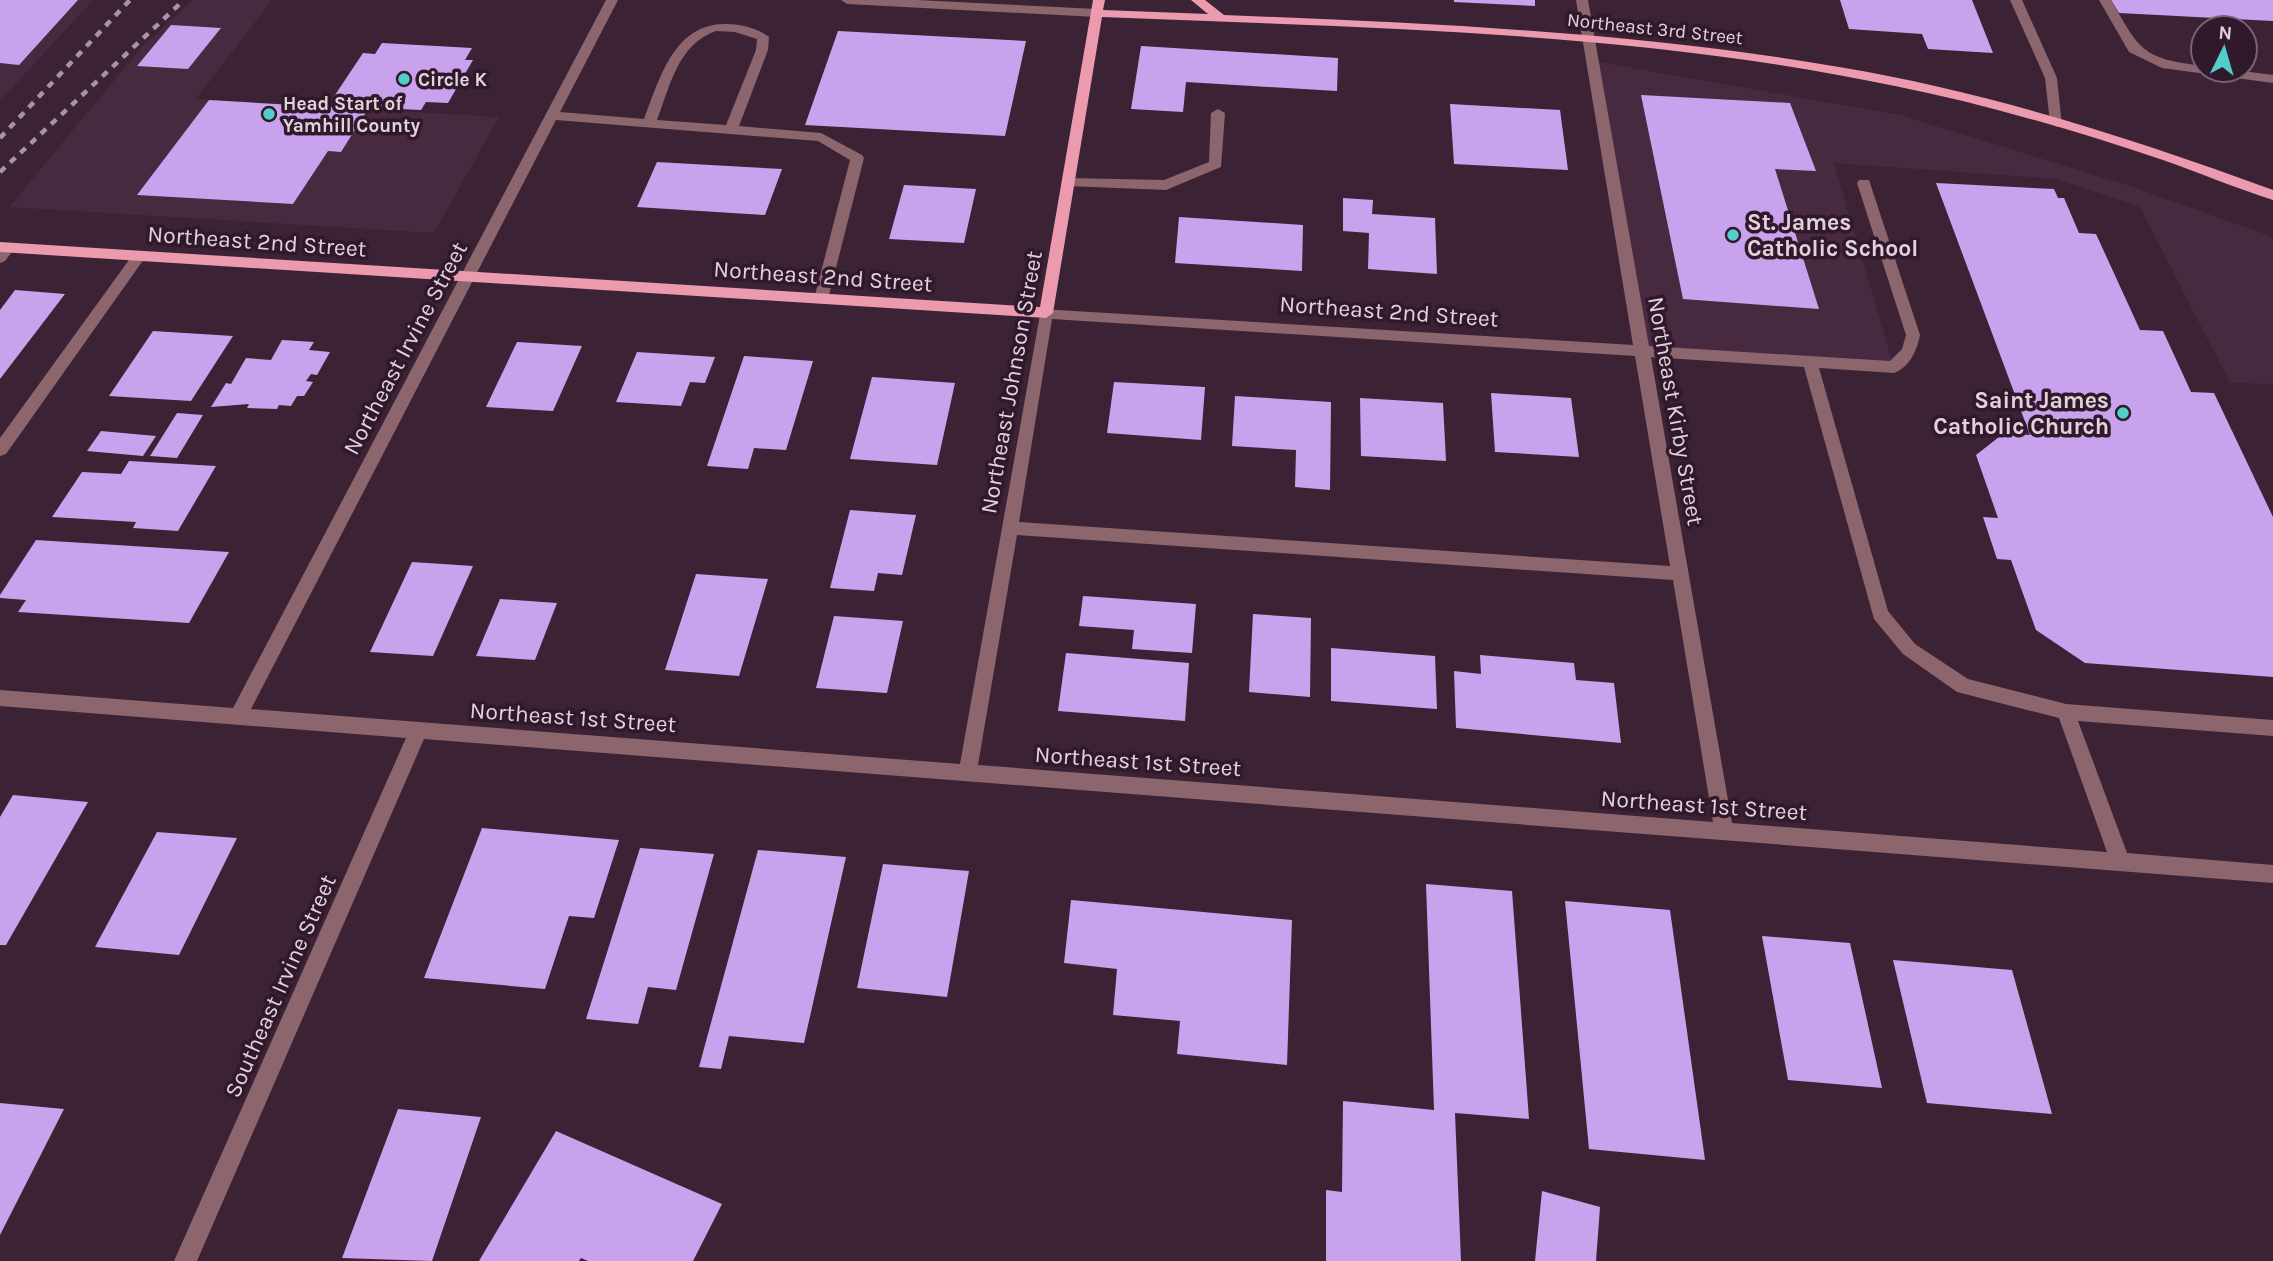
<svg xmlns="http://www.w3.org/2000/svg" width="2273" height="1261" font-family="Karla,sans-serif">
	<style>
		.built { fill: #472940 }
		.building { fill: #c9a2ee }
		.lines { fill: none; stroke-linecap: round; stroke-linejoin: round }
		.minor { fill: #8c656d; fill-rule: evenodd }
		.major { fill: #eb9bad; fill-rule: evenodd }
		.rail { stroke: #a895a2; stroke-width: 4.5; stroke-dasharray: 7 7; stroke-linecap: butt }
		.poi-dot { fill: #53cdc9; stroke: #30192b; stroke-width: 2.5 }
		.labels { text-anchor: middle; stroke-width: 7; stroke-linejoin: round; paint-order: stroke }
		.far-street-label { font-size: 19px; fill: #e2d2dd; stroke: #30192b }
		.far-poi-label { font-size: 19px; font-weight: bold; fill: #e2d2dd; stroke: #30192b; text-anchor: start }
		.poi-label { font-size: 23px; font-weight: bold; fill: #e2d2dd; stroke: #30192b; text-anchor: start }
		.street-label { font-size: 23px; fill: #e2d2dd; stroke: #30192b }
	</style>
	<rect width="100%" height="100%" fill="#3b2335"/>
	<!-- built -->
	<path class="built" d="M 0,0 L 93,0 L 0,101 Z
		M 193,0 L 272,0 L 196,99 L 499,117 L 434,233 L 9,207 L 142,47 Z
		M 1593,61 L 1900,115 L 2124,184 L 2273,237 L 2273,384 L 2230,383 L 2140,207 L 2057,179 L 1834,163 L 1894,367 L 1642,350 Z"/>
	<!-- building -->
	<path class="building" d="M 0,0 L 78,0 L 19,65 L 0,63 Z
		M 1454,0 L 1535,0 L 1535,6 L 1454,2 Z
		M 1840,0 L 1972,0 L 1993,53 L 1928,49 L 1922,34 L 1849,29 Z
		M 2111,0 L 2273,0 L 2273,21 L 2119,13 Z
		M 171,25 L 221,28 L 188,69 L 137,66 Z
		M 838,31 L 1026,41 L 1005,136 L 805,125 Z
		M 382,43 L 472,48 L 465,60 L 473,60 L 448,103 L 426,102 L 421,110 L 379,108 L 384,101 L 333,98 L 363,53 L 375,54 Z
		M 1141,46 L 1338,58 L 1337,91 L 1186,82 L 1183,112 L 1131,109 Z
		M 1641,95 L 1790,103 L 1816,171 L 1775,169 L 1819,309 L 1683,299 Z
		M 209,100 L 327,107 L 368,109 L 341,152 L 328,151 L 293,204 L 137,195 Z
		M 1450,104 L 1560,110 L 1568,170 L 1454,164 Z
		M 657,162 L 782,169 L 765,215 L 637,207 Z
		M 1936,183 L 2054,189 L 2058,198 L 2064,198 L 2079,233 L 2096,234 L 2140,330 L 2163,331 L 2191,392 L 2214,393 L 2273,517 L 2273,677 L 2085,663 L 2036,630 L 2011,560 L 1997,559 L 1983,517 L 1998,518 L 1976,455 L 2004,433 L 2030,435 Z
		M 904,185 L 976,189 L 964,243 L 889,239 Z
		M 1343,198 L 1373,200 L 1372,214 L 1435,218 L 1437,274 L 1368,269 L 1369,233 L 1343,231 Z
		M 1179,217 L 1303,225 L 1302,271 L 1175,263 Z
		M 15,290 L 65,294 L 0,379 L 0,310 Z
		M 153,331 L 233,336 L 191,401 L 109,396 Z
		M 282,340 L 314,342 L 309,350 L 330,352 L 317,375 L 311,374 L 306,381 L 313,382 L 304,396 L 297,396 L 291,406 L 279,405 L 277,409 L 247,408 L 249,404 L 211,407 L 226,383 L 231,384 L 246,358 L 271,360 Z
		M 517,342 L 582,346 L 553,411 L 486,407 Z
		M 637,352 L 715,357 L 705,383 L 690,382 L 681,406 L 616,402 Z
		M 744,356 L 813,361 L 786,450 L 754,448 L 748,469 L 707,466 Z
		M 872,377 L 955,383 L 937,465 L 850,459 Z
		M 1114,382 L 1205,387 L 1201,440 L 1107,433 Z
		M 1491,393 L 1571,398 L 1579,457 L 1495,452 Z
		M 1235,396 L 1331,402 L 1330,490 L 1295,487 L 1296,450 L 1232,446 Z
		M 1360,398 L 1443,403 L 1446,461 L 1361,456 Z
		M 177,413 L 203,415 L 177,458 L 150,456 Z
		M 101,431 L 156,436 L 143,456 L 87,451 Z
		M 129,461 L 216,466 L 178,531 L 133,528 L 136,522 L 52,517 L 82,472 L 121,474 Z
		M 850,510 L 916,515 L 902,575 L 878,573 L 874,591 L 830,588 Z
		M 36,540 L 229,552 L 189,623 L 18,612 L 26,600 L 0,598 L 0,595 Z
		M 412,562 L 473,566 L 433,656 L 370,652 Z
		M 696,574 L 768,579 L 739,676 L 665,670 Z
		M 1083,596 L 1196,604 L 1192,653 L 1132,649 L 1134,630 L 1079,626 Z
		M 500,599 L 557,603 L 535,660 L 476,656 Z
		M 1253,614 L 1311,618 L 1310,697 L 1249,692 Z
		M 834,616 L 903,621 L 887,693 L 816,688 Z
		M 1331,648 L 1435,656 L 1437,709 L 1331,701 Z
		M 1066,653 L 1189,663 L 1185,721 L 1058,711 Z
		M 1480,655 L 1574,663 L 1576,680 L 1614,683 L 1621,743 L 1456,728 L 1454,671 L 1481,674 Z
		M 13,795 L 88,802 L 6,945 L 0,945 L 0,817 Z
		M 482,828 L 619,840 L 594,918 L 569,916 L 545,989 L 424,978 Z
		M 157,832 L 237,838 L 179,955 L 95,947 Z
		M 640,848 L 714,854 L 676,990 L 648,987 L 638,1024 L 586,1019 Z
		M 758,850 L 846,857 L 804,1043 L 729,1036 L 721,1069 L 699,1067 Z
		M 883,864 L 969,871 L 947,997 L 857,988 Z
		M 1426,884 L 1512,891 L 1529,1119 L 1455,1113 L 1461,1261 L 1326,1261 L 1326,1190 L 1342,1192 L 1343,1101 L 1434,1110 Z
		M 1071,900 L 1292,920 L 1287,1065 L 1177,1054 L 1180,1021 L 1113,1015 L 1117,969 L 1064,963 Z
		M 1565,901 L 1670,910 L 1705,1160 L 1589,1149 Z
		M 1762,936 L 1850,943 L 1882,1088 L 1788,1080 Z
		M 1893,960 L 2012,970 L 2052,1114 L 1927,1103 Z
		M 0,1103 L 64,1109 L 0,1235 Z
		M 398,1109 L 481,1117 L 432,1261 L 342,1258 Z
		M 556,1131 L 722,1204 L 693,1261 L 588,1261 L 581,1258 L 579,1261 L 479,1261 Z
		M 1542,1191 L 1600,1207 L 1596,1261 L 1535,1261 Z"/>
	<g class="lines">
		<!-- minor -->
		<path class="minor" d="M 606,0 L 618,0 L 560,112 L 644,119 C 660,78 674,22 728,24 C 741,24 759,29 769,37 L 768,50 L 739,126 L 821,133 L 862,155 L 864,158 L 828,299 L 821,304 L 814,299 L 850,160 L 818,141 L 556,120 L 251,709 L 960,764 L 1041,309 L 1633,345 L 1576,0 L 1588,0 L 1649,346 L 1890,361 L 1902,349 L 1906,335 L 1857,183 L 1859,180 L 1869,180 L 1920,335 C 1917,350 1910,367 1894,373 L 1819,368 L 1888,611 L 1915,644 L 1968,679 L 2066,704 L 2273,720 L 2273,736 L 2078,721 L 2127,853 L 2273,865 L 2273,883 L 424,739 L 197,1261 L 174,1261 L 406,738 L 0,706 L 0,690 L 233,708 ZM 716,31 L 735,32 L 757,39 L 756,50 L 726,125 L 657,120 C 670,86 678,44 716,31 ZM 1052,319 L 1635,356 L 1670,566 L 1019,522 ZM 1651,357 L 1804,367 L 1874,619 L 1903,654 L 1957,692 L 2059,718 L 2107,852 L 1732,823 ZM 1017,535 L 1673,580 L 1713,822 L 978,765 Z
			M 841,0 L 917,0 L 1097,9 L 1103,13 L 1097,17 L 847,4 Z
			M 2010,0 L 2022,0 L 2057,78 L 2062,126 L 2057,127 L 2050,123 L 2045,78 Z
			M 2099,0 L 2111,0 C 2141,52 2142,58 2203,66 L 2203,70 L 2234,70 L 2273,75 L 2273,83 L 2162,68 L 2129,52 Z
			M 1218,109 L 1225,113 L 1221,167 L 1166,190 L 1068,186 L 1061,182 L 1068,178 L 1164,180 L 1209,162 L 1211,113 Z
			M 8,243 L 15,248 L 5,261 L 0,263 L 0,248 Z
			M 139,251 L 146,256 L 144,259 L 6,454 L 0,456 L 0,438 L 134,253 Z"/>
		<!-- major -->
		<path class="major" d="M 1093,0 L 1105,0 L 1103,10 L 1208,14 L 1191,0 L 1205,0 L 1224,15 C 1430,23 1636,32 1839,67 C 1988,92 2132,138 2273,190 L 2273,200 C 2235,188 2198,172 2160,159 C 2073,130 1985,104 1895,86 C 1635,31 1366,28 1102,17 L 1053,313 L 1046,318 L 0,252 L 0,242 L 1040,307 Z"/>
		<!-- rail -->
		<path class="rail" d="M 0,138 L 130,0
			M 0,172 L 184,0"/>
	</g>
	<!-- markers -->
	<g class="poi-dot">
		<circle cx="404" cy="79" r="7"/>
		<circle cx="269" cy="114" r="7"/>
		<circle cx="1733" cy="235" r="7"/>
		<circle cx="2123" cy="413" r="7"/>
	</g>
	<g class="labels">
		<!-- far-street labels -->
		<g class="far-street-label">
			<text transform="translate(1655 28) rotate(6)" y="7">Northeast 3rd Street</text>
		</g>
		<!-- far-poi labels -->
		<g class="far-poi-label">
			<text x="418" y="86">Circle K</text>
			<text x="283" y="110">Head Start of<tspan x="283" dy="22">Yamhill County</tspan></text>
		</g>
		<!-- poi labels -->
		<g class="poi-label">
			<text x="1747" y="230">St. James<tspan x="1747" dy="26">Catholic School</tspan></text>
			<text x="2109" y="408" text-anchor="end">Saint James<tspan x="2109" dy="26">Catholic Church</tspan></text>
		</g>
		<!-- street labels -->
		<g class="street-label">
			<text transform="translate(257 241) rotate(4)" y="8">Northeast 2nd Street</text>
			<text transform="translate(823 276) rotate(4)" y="8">Northeast 2nd Street</text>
			<text transform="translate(1389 311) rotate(4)" y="8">Northeast 2nd Street</text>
			<text transform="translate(405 348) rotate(-62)" y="8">Northeast Irvine Street</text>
			<text transform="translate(1011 382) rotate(-80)" y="8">Northeast Johnson Street</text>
			<text transform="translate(1676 411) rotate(80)" y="8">Northeast Kirby Street</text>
			<text transform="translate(573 717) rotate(4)" y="8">Northeast 1st Street</text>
			<text transform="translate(1138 761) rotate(4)" y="8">Northeast 1st Street</text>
			<text transform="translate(1704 805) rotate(4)" y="8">Northeast 1st Street</text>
			<text transform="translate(280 986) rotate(-66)" y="8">Southeast Irvine Street</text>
		</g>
	</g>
	<!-- north arrow -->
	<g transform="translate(2224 49) rotate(5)"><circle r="33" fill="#30192b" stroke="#776372" stroke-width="2"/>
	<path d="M0-5L12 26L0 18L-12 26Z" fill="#53cdc9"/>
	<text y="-10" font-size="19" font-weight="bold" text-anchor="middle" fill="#e2d2dd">N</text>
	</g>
</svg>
